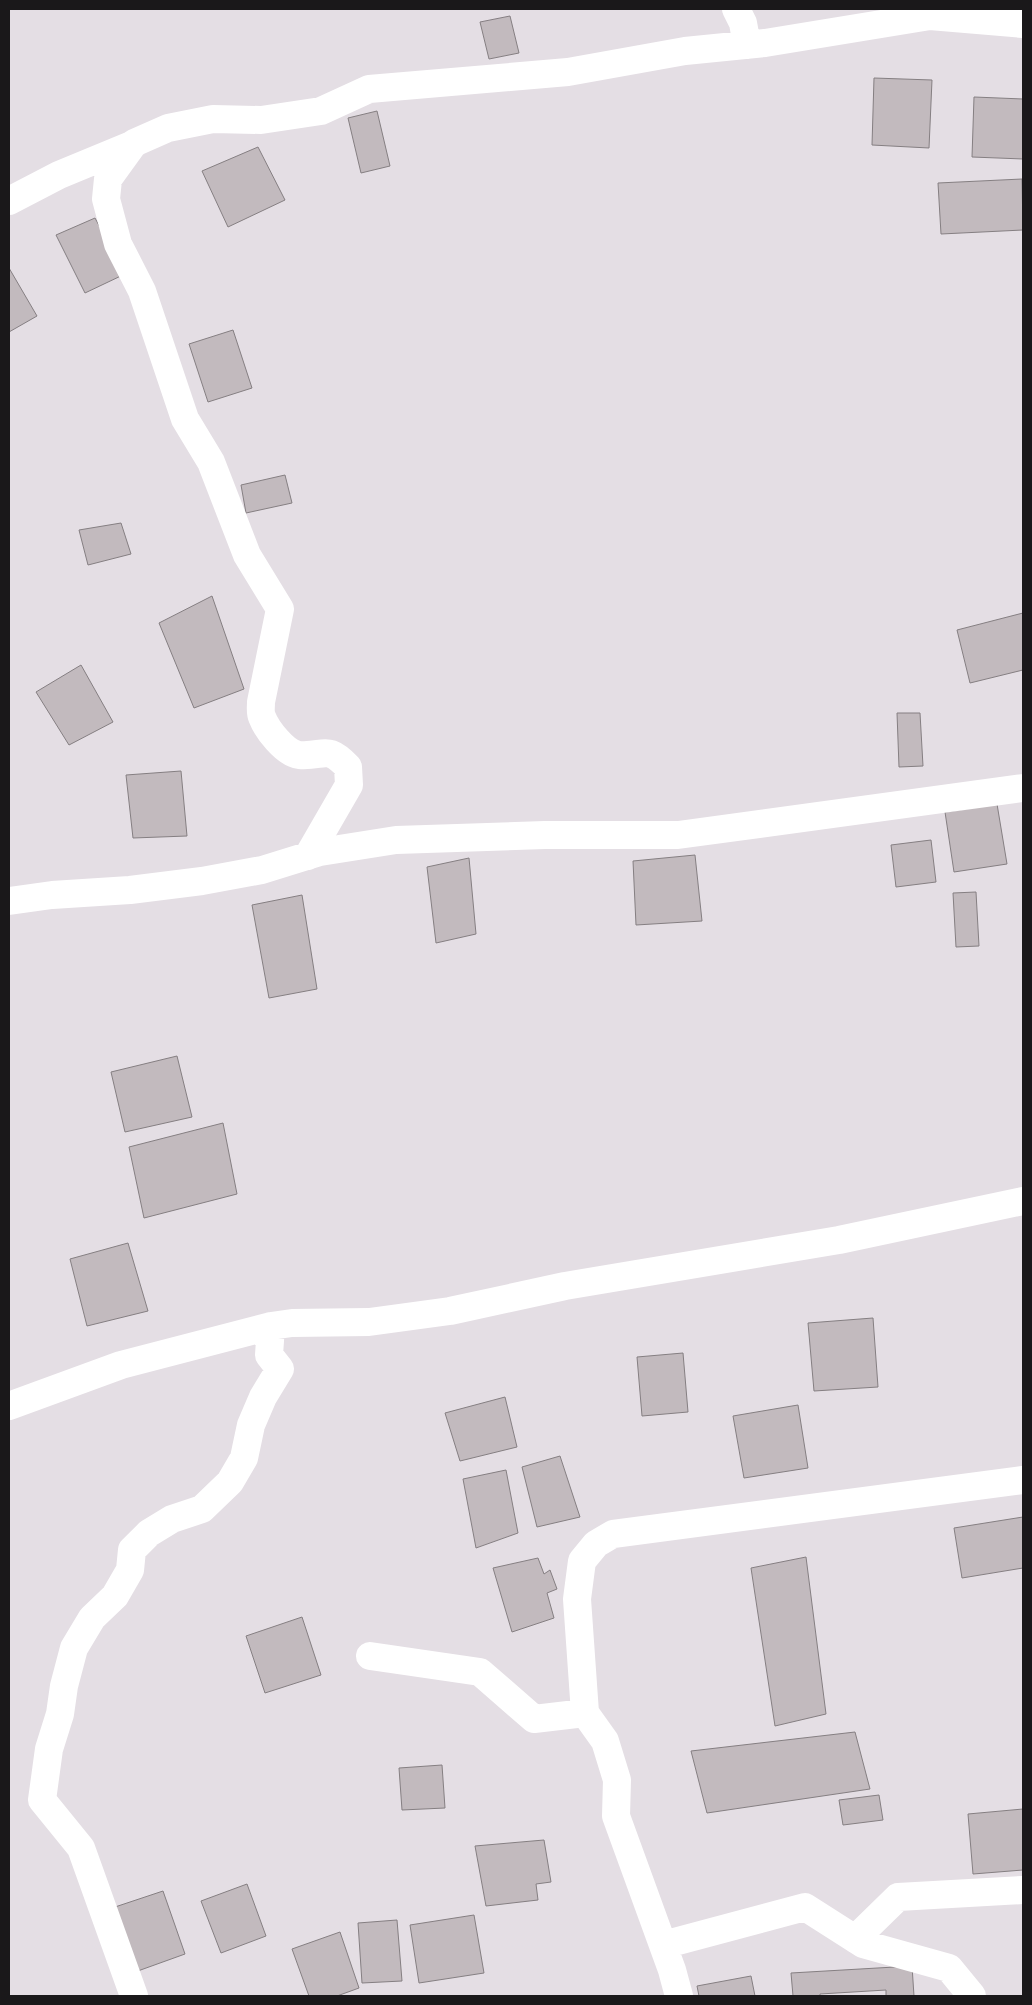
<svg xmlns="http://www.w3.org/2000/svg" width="1032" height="2005" font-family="'Source Serif 4',serif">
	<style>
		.building { fill: #c2babe; stroke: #857f82 }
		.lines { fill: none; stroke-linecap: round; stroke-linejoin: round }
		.street { stroke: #fff; stroke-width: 28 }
	</style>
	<rect width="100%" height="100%" fill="#e4dee4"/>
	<!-- building -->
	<path class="building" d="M 510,16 L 519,53 L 489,59 L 480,22 Z
		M 874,78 L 932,80 L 929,148 L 872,145 Z
		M 974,97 L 1023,99 L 1023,159 L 972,157 Z
		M 377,111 L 390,166 L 361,173 L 348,118 Z
		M 258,147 L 285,200 L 228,227 L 202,171 Z
		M 1022,179 L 1023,230 L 941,234 L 938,183 Z
		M 95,218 L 125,274 L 85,293 L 56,235 Z
		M 9,268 L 37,316 L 9,332 Z
		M 233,330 L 252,388 L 208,402 L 189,344 Z
		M 285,475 L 292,503 L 246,513 L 241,485 Z
		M 121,523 L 131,554 L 88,565 L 79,530 Z
		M 212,596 L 244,689 L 194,708 L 159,623 Z
		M 1023,613 L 1023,670 L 970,683 L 957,630 Z
		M 81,665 L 113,722 L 69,745 L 36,692 Z
		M 897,713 L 920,713 L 923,766 L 899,767 Z
		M 181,771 L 187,836 L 133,838 L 126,775 Z
		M 997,804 L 1007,864 L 954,872 L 945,812 Z
		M 931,840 L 936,882 L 896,887 L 891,845 Z
		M 695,855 L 702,921 L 636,925 L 633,861 Z
		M 469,858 L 476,934 L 436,943 L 427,867 Z
		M 976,892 L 979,946 L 956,947 L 953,893 Z
		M 302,895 L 317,989 L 269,998 L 252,905 Z
		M 177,1056 L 192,1117 L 125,1132 L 111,1072 Z
		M 223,1123 L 237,1194 L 144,1218 L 129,1147 Z
		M 128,1243 L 148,1311 L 87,1326 L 70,1259 Z
		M 873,1318 L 878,1387 L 814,1391 L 808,1323 Z
		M 683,1353 L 688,1412 L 642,1416 L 637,1357 Z
		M 505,1397 L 517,1447 L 460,1461 L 445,1413 Z
		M 798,1405 L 808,1468 L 744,1478 L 733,1416 Z
		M 560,1456 L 580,1517 L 537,1527 L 522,1467 Z
		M 506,1470 L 518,1533 L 476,1548 L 463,1479 Z
		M 1023,1517 L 1023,1568 L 962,1578 L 954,1528 Z
		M 806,1557 L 826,1714 L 775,1726 L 751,1568 Z
		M 538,1558 L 544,1574 L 550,1570 L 557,1589 L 547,1593 L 554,1618 L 512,1632 L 493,1568 Z
		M 302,1617 L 321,1675 L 265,1693 L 246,1636 Z
		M 855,1732 L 870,1789 L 707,1813 L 691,1751 Z
		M 442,1765 L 445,1808 L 402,1810 L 399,1768 Z
		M 879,1795 L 883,1820 L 843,1825 L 839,1800 Z
		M 1023,1809 L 1023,1870 L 973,1874 L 968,1814 Z
		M 544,1840 L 551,1882 L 536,1884 L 538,1900 L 486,1906 L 475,1846 Z
		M 247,1884 L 266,1936 L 221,1953 L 201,1901 Z
		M 163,1891 L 185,1954 L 135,1972 L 112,1908 Z
		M 474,1915 L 484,1973 L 419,1983 L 410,1925 Z
		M 397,1920 L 402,1981 L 362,1983 L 358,1923 Z
		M 340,1932 L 359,1988 L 337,1996 L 309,1996 L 292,1949 Z
		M 912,1966 L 914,1996 L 886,1996 L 886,1990 L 820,1994 L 820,1996 L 793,1996 L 791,1973 Z
		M 751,1976 L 755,1996 L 699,1996 L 697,1986 Z"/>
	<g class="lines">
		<!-- street -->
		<path class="street" d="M 736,9 L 743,23 L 747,45
			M 9,201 L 59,175 L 134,144
			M 308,856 L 349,785 L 348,767 C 326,744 325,757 299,755 C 285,753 267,730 262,717 C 260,713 261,707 261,702 L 280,609 L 247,555 L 211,462 L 185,419 L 142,291 L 118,244 L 106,199 L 108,179 L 134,143 L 168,128 L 213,119 L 261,120 L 321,111 L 369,89 L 568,72 L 685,51 L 765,43 L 930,16 L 1023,24
			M 9,901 L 52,895 L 130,890 L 202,881 L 262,870 L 320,852 L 396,840 L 545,835 L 678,835 L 1023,788
			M 9,1406 L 121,1365 L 271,1326 L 292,1323 L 369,1322 L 450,1311 L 565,1286 L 839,1240 L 1023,1201
			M 370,1656 L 480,1672 L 534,1719 L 585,1713
			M 855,1939 L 898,1897 L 1023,1890
			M 663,1945 L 805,1907 L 863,1944 L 949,1968 L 972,1996
			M 134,1996 L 81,1848 L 42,1800 L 49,1749 L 60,1714 L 64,1686 L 74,1648 L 92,1618 L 115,1596 L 130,1570 L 132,1550 L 149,1533 L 172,1519 L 202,1509 L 230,1482 L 244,1458 L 251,1425 L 263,1397 L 280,1369 L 269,1355 L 271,1326
			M 679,1996 L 672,1970 L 616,1816 L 617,1780 L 605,1741 L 585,1713 L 577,1599 L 582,1561 L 596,1544 L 613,1534 L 1023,1480"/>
	</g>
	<!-- border -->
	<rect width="1032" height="2005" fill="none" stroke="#1a181a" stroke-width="20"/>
</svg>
